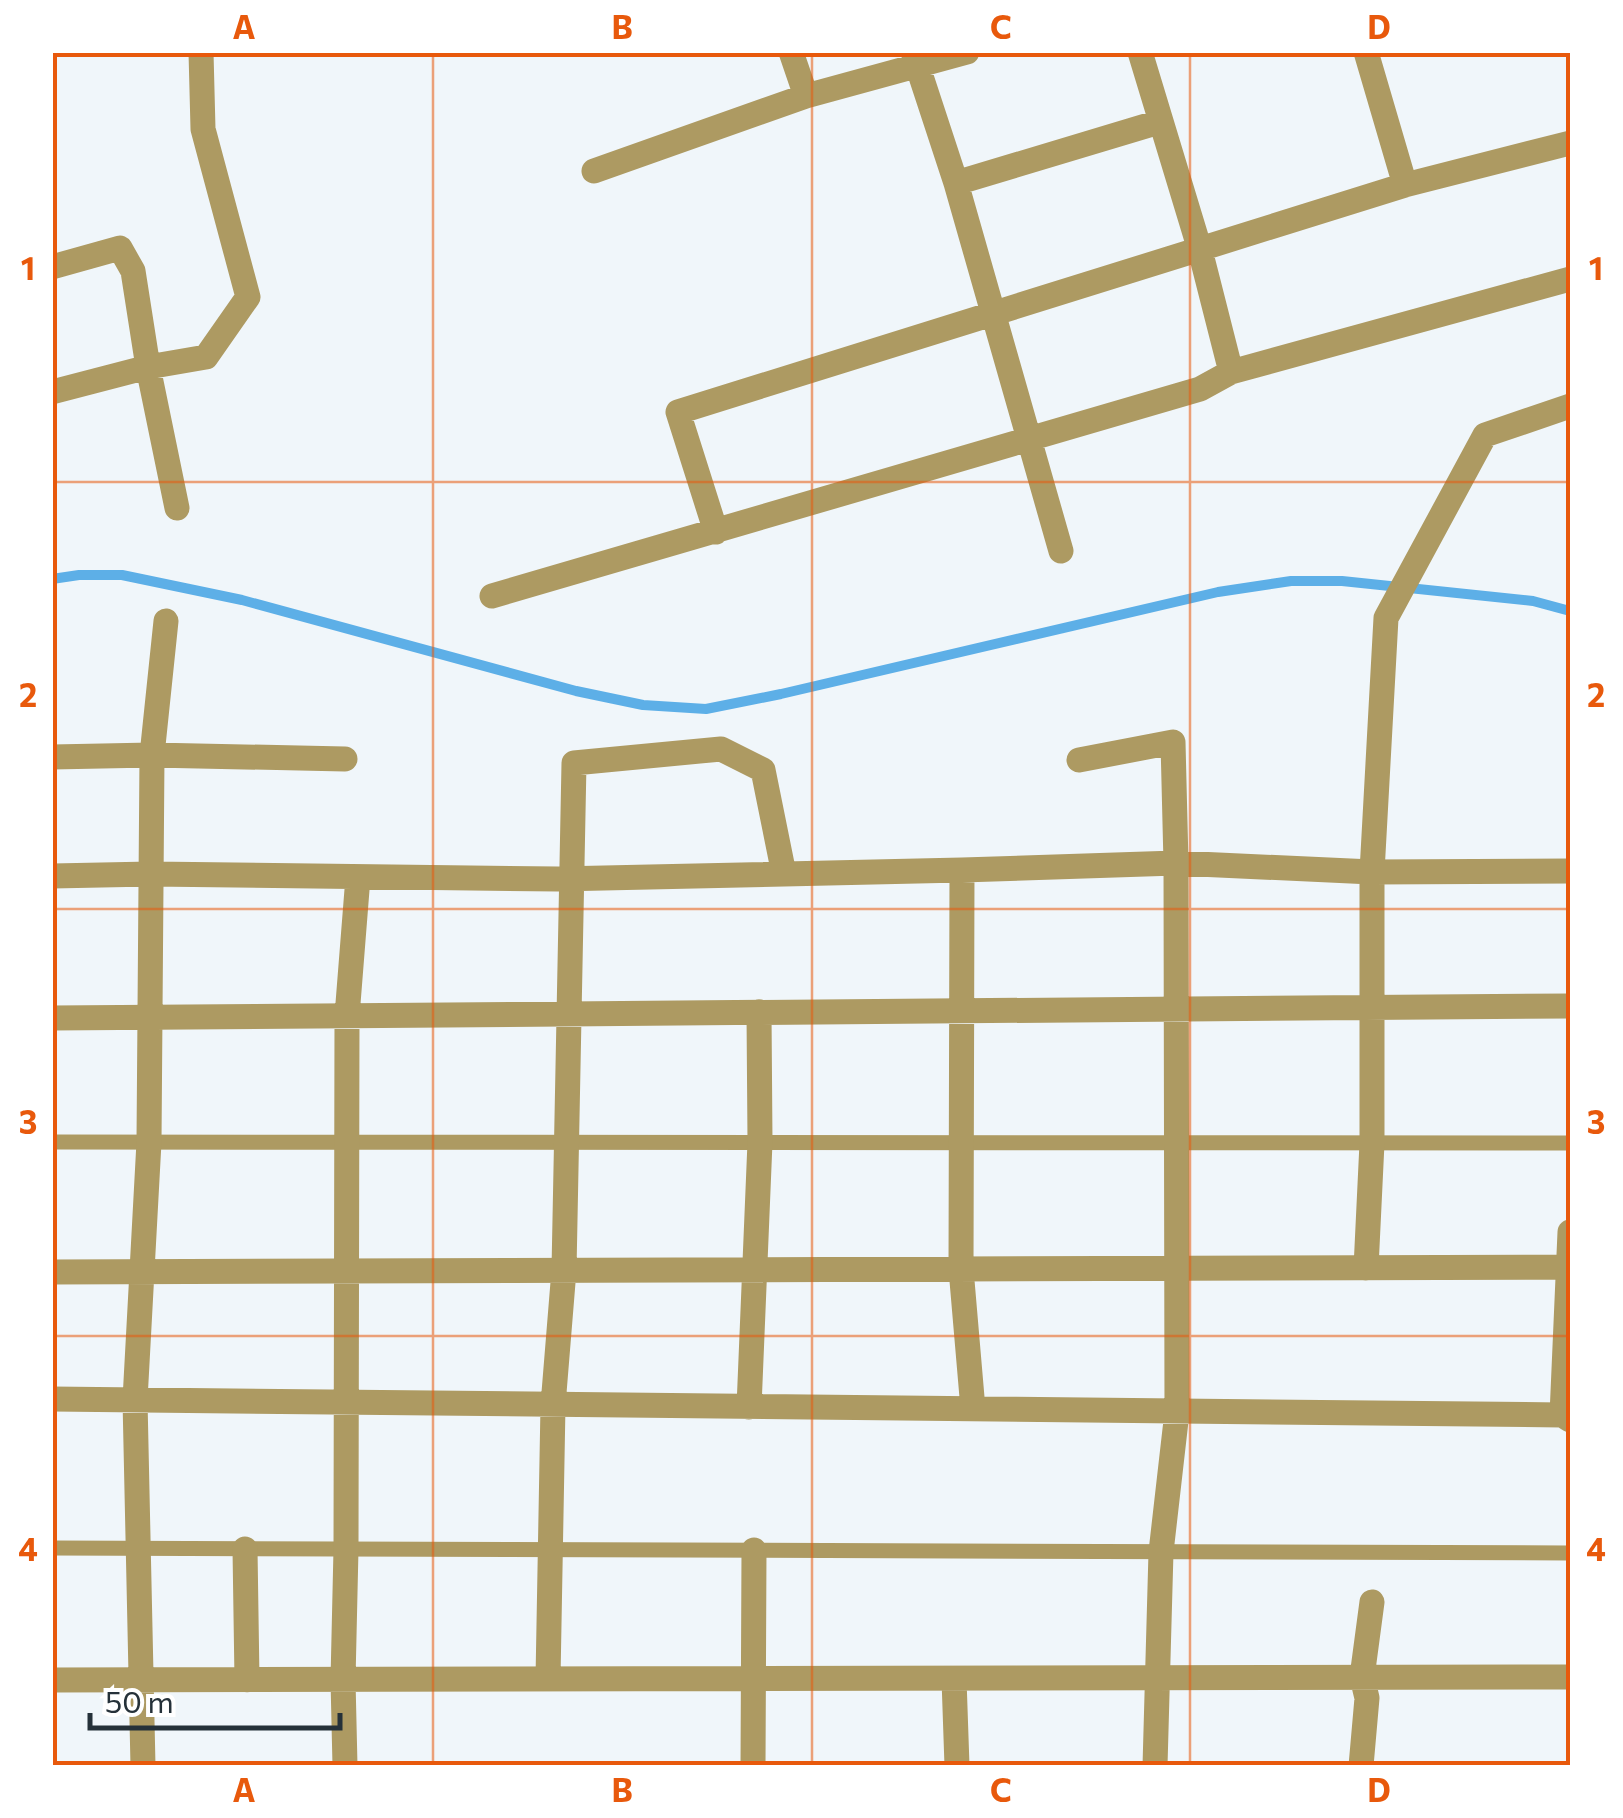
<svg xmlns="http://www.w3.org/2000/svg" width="1623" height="1818" font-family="Commissioner,sans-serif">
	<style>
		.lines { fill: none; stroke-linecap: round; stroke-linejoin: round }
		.stream { stroke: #5dafe7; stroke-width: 10 }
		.lane { stroke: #ad9a62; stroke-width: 15 }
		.street { stroke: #ad9a62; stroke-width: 25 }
		.grid { fill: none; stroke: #e8590c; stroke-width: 2.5; stroke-opacity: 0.55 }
		.neatline { fill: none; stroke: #e8590c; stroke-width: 4 }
		.grid-label { font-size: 32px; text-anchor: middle; font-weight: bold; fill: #e8590c }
	</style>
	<rect width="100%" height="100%" fill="#f0f6fa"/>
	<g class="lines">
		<!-- stream -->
		<path class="stream" d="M 52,579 L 79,575 L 122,575 L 242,600 L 576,691 L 643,705 L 706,709 L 781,694 L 1218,592 L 1291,581 L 1342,581 L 1533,601 L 1570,611"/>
		<!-- lane -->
		<path class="lane" d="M 52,1142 L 1570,1143
			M 52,1548 L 1568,1553"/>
		<!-- street -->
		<path class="street" d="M 791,52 L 806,96
			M 913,52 L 956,183 L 1061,551
			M 1140,52 L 1200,250 L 1231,372
			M 1366,52 L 1405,185
			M 594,171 L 806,96 L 967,52
			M 956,183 L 1159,122
			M 52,267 L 120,248 L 133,271 L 148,367 L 177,508
			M 52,392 L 148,367 L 206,357 L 248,297 L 203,129 L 201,52
			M 716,532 L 678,412 L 1405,185 L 1570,143
			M 492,596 L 1200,389 L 1231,372 L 1570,279
			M 52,757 L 152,755 L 345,759
			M 1079,760 L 1173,742 L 1176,863 L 1177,1412 L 1161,1552 L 1155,1766
			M 962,870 L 961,1269 L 973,1409
			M 52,876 L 151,874 L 558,879 L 962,870 L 1176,863 L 1372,872 L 1570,871
			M 52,1018 L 1570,1006
			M 1366,1268 L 1372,1143 L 1372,872 L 1386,618 L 1485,435 L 1570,406
			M 52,1272 L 1567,1267
			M 52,1399 L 1562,1415 L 1570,1420
			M 749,1407 L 760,1142 L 759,1012
			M 1562,1415 L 1570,1232
			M 245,1549 L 247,1680
			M 548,1679 L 553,1405 L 564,1270 L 574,763 L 721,749 L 763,770 L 784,874
			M 954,1679 L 957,1766
			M 52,1680 L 1570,1677
			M 143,1766 L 135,1400 L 149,1142 L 152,755 L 166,621
			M 345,1766 L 343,1680 L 346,1549 L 347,1016 L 358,877
			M 753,1766 L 754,1550
			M 1361,1766 L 1367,1698 L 1362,1677 L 1372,1602"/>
	</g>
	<!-- grid -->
	<path class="grid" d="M 433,52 L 433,1766M 812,52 L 812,1766M 1190,52 L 1190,1766M 52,482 L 1570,482M 52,909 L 1570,909M 52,1336 L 1570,1336"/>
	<!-- border -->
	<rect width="1623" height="1818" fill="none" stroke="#ffffff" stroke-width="110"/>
	<!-- scale -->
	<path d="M90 1713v15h250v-15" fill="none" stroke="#253139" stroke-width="5"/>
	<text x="105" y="1713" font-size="30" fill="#253139" stroke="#ffffff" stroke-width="8" paint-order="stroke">50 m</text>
	<rect x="55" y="55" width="1513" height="1708" class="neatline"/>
	<g class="grid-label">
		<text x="244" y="39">A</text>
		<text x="622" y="39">B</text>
		<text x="1001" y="39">C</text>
		<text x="1379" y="39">D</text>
		<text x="28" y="280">1</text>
		<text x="1596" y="280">1</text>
		<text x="28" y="707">2</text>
		<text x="1596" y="707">2</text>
		<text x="28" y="1134">3</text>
		<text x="1596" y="1134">3</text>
		<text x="28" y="1561">4</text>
		<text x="1596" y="1561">4</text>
		<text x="244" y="1802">A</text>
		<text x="622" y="1802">B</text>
		<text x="1001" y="1802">C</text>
		<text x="1379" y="1802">D</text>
	</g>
</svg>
